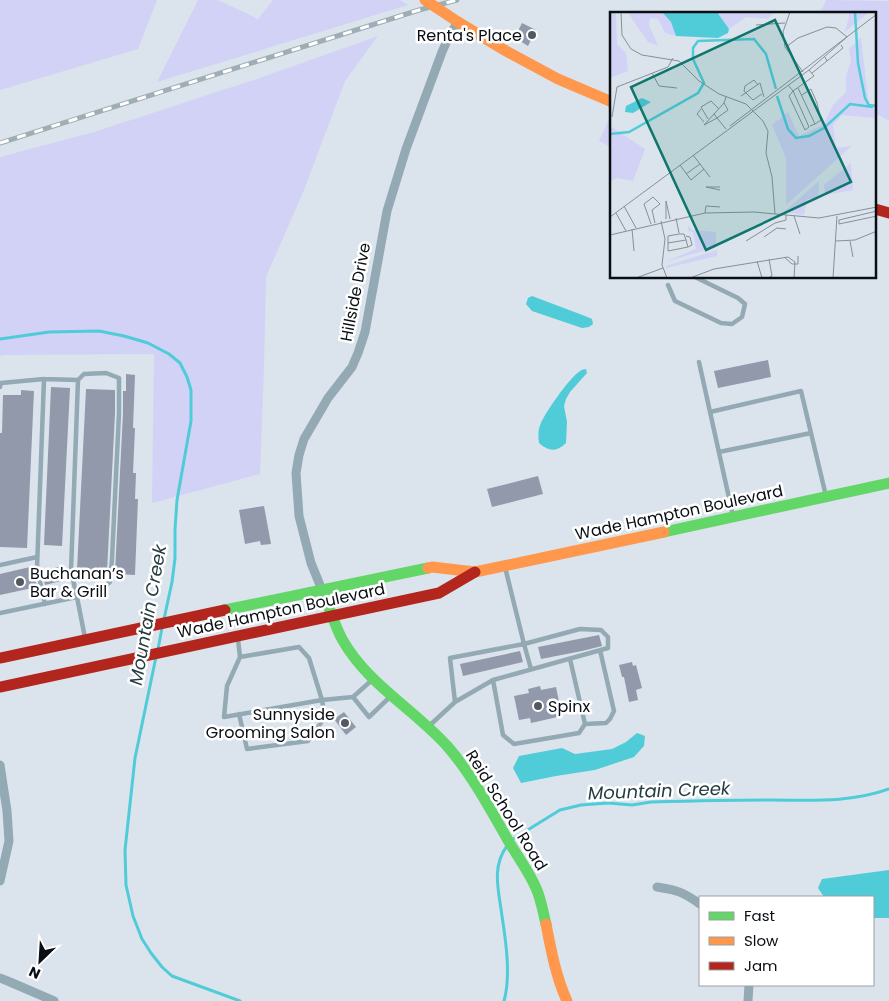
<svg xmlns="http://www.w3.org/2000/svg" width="889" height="1001" font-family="Poppins,sans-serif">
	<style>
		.green { fill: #d1d2f5 }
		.water { fill: #50cbd8 }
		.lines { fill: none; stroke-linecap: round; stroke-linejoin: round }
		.stream { stroke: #50cbd8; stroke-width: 3 }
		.building { fill: #9199ab }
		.lane { stroke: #93a9b4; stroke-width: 4.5 }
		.street { stroke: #93a9b4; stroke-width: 9 }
		.fast { stroke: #63d668; stroke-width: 11 }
		.slow { stroke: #ff974d; stroke-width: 11 }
		.jam { stroke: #b3261e; stroke-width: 11 }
		.rail-casing { stroke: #9fadb4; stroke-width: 5 }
		.rail { stroke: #fff; stroke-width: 3; stroke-dasharray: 9; stroke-linecap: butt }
		.slow-bridge { stroke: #ff974d; stroke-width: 11 }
		.poi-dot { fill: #525960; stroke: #fff; stroke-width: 2 }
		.labels { text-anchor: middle; stroke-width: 5; stroke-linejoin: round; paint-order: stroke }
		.poi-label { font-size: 16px; fill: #090e14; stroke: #fff; text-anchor: end }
		.street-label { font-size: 16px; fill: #090e14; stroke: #fff }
		.water-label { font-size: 18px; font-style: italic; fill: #253d40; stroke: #fff }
		.inset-river { fill: none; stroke: #50cbd8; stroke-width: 2.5 }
		.inset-road { fill: none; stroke: #878e96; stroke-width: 1 }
		.view { fill: #0f766e; fill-opacity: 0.15; stroke: #0f766e; stroke-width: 2.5 }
		.inset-edge { fill: none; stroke: #090e14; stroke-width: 2.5 }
	</style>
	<rect width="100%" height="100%" fill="#dbe4ec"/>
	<!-- green -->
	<path class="green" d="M 0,0 L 157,0 L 138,49 L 0,90 Z
		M 198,0 L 218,0 L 258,19 L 273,0 L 400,0 L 408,5 L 157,82 Z
		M 826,0 L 889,1 L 889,121 L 875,113 L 875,14 L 820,14 Z
		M 378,36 L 345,81 L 304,190 L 266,277 L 264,367 L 260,474 L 152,503 L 154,354 L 3,355 L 0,356 L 0,157 L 94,132 L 257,79 Z
		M 611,115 L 612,115 L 611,147 L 599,141 Z"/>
	<!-- water -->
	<path class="water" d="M 532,296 L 585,316 L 592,319 L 593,324 L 589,327 L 582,328 L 532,311 L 526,304 L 528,298 Z
		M 586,369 L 587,373 L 570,392 L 566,399 L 564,406 L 567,422 L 566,443 C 557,452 549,452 539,443 C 538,436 538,429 541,423 C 545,413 570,377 579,372 C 582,369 583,370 586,369 Z
		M 637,733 L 645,736 L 644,746 L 634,757 L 595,770 L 556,776 L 521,783 L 513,768 L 519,756 L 562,748 L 575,754 L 612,749 L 626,742 Z
		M 889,870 L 889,918 L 873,918 L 873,897 L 824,897 L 818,888 L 822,879 Z"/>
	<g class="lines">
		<!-- stream -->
		<path class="stream" d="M 0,339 L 49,332 L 99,331 L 124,336 L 148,343 L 169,354 L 180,363 L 187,377 L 191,390 L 191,421 L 177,500 L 175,530 L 175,558 L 172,582 L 164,619
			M 158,649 L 162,628
			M 156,657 L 135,758 L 125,850 L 126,885 L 133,916 L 142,939 L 151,953 L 162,967 L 172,976 L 240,1001
			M 513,839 L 560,810 L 581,805 L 608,803 L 632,805 L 651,802 C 691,801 731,800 771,800 C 811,800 850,803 889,789
			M 504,1001 C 511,976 506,942 502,916 C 499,892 491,867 507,846"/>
	</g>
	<!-- building -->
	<path class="building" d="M 522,23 L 536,30 L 528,46 L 520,41 L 523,34 L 518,31 Z
		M 768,360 L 771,377 L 718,388 L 714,371 Z
		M 126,374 L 135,375 L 133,428 L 135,428 L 133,473 L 136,473 L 135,499 L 138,499 L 135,575 L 118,574 L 119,572 L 115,572 L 123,413 L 123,391 L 126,391 Z
		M 51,387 L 70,388 L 62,546 L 44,545 Z
		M 86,389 L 115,390 L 115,413 L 107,572 L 77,570 Z
		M 21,390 L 34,391 L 27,548 L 0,547 L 0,433 L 2,433 L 3,395 L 21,395 Z
		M 538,476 L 543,494 L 492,507 L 487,489 Z
		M 264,506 L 271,544 L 261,545 L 260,541 L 245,544 L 239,510 Z
		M 61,566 L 65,580 L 45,585 L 42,571 Z
		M 30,567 L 31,574 L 34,573 L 37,587 L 0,595 L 0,574 Z
		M 599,635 L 602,646 L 582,651 L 541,659 L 538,647 Z
		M 520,651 L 523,662 L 463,676 L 460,664 Z
		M 632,662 L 633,666 L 636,665 L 642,688 L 636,690 L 638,700 L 629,702 L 624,677 L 622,677 L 619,665 Z
		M 540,686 L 541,690 L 556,687 L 562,716 L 531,723 L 530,718 L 519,720 L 514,696 L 529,693 L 528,689 Z
		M 344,712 L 356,727 L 346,735 L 334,719 Z"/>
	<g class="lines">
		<!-- lane -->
		<path class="lane" d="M 668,285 L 675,301 L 721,323 L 732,324 L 742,317 L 745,304 L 738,298 L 697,278
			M 699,362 L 733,516
			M 106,373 L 119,378 L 119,413 L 112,559 L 110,582 L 95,594 L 77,597 L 71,571 L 78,380 L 84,374 Z
			M 0,387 L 1,383 L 44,379
			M 710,412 L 801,391 L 826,496
			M 719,452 L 811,433
			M 0,565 L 37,557
			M 45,604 L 37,568 L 44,379 L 78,380
			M 0,613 L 77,597 L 85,638
			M 238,639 L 240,657 L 227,686 L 224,717 L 322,700 L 353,697
			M 372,680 L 353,697 L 369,717 L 391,696
			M 493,680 L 503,735 L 514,744 L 579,733 L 585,724 L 570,659
			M 455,702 L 493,680 L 608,648 L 608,637 L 601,630 L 580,629 L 524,644 L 531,669
			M 239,714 L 247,749 L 308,741 L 325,717 L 322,700 L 309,658 L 299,647 L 240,657
			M 585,724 L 606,723 L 610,719 L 614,711 L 600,650
			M 429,726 L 455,702 L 450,658 L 524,644 L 505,567"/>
		<!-- street -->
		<path class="street" d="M 322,590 L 311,563 L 299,516 L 296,473 L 299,455 L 304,439 L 328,398 L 352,367 L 358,353 L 365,332 L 387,211 L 406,149 L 442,52 L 450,34 L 458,22
			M 0,765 L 7,811 L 9,841 L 0,881
			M 657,887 C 677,890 683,892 700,904
			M 0,978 L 10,982 L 54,1001
			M 748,1001 L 749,985"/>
		<!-- fast -->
		<path class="fast" d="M 664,532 L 889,483
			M 322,590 C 329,606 334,624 342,639 C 367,684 414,709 448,747 C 472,775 491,810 509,842 C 518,857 529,872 536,888 C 541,899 543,912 546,924
			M 225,610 L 428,568"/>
		<!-- slow -->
		<path class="slow" d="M 458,22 L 506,51 L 558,79 L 612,102
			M 428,568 L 432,567 L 475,572 L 664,532
			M 546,924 C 551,950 556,977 567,1001"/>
		<!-- jam -->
		<path class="jam" d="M 875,209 L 889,213
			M 0,658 L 225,610
			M 0,687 L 439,593 L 475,572"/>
		<!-- rail casing -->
		<g class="rail-casing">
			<path id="rail" d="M 0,143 L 419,10 L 457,0"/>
		</g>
		<!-- rail -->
		<use href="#rail" class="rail"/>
		<!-- slow-bridge -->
		<path class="slow-bridge" d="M 425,0 L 458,22"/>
	</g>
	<!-- markers -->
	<g class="poi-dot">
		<circle cx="532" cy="35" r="5"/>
		<circle cx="20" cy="582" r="5"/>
		<circle cx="538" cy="706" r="5"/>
		<circle cx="345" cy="723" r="5"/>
	</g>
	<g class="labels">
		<!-- poi labels -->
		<g class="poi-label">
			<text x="522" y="41">Renta's Place</text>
			<text x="30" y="579" text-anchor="start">Buchanan’s<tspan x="30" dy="18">Bar &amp; Grill</tspan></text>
			<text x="548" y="712" text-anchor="start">Spinx</text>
			<text x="335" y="720">Sunnyside<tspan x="335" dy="18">Grooming Salon</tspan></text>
		</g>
		<!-- street labels -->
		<g class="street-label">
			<text transform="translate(355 292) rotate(-79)" y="6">Hillside Drive</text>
			<text transform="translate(679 512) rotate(-12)" y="6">Wade Hampton Boulevard</text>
			<text transform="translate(281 610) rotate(-12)" y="6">Wade Hampton Boulevard</text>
			<text transform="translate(507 810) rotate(58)" y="6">Reid School Road</text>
		</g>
		<!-- water labels -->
		<g class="water-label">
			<text transform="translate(148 615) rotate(-80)" y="6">Mountain Creek</text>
			<text transform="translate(659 791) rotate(-2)" y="6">Mountain Creek</text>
		</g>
	</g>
	<!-- overview -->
	<g transform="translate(610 12)">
		<rect width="266" height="266" fill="#dbe4ec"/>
		<path d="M 0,0 L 6,0 L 7,32 L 16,41 L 18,59 L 0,66 ZM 52,0 L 61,10 L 66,24 L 55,21 L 48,7 L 40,6 L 39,13 L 48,34 L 38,30 L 18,1 ZM 107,0 L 164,0 L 158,7 L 136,5 L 119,17 ZM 239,0 L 258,1 L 235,20 L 239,5 ZM 251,25 L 258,87 L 260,94 L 266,96 L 266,106 L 232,103 L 223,113 L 226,136 L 242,134 L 176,193 L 176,146 L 162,113 L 178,100 L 189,124 L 213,113 L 223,93 L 236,80 L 236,64 L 241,49 L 239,37 ZM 0,114 L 35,137 L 23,169 L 7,166 L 0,169 ZM 241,151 L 243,178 L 215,183 L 214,173 ZM 209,169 L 208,187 L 197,187 L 194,203 L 174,200 ZM 78,214 L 83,218 L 106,220 L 106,235 L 55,250 L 86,237 L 83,220 L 78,219 ZM 107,238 L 107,244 L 56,256 L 56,254 Z" fill="#d1d2f5"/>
		<path d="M 52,0 L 107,0 L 119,17 L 118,21 L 108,26 L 66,24 L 61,10 ZM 32,86 L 41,90 L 23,101 L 15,100 L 16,94 Z" fill="#50cbd8"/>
		<path class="inset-river" d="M 245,0 L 248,51 L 255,86 L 259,93 L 267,94M 167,84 L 178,117 L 186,126 L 199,124 L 214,116 L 240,92 L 263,95M 0,122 L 19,120 L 88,81 L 94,71 L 83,47 L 83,36 L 88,29 L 144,27 L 156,42 L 166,77"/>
		<path class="inset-road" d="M 11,0 L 12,23 L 21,37 L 32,43 L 69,49 L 89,69 L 109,82 L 136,92 L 153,109 L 158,119 L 156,141 L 162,165 L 165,202M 180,0 L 173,20 L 175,35 L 193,60M 146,13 L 175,11M 176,35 L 188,26 L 217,15 L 226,16 L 237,25M 217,49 L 233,36 L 231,33M 42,61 L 49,74 L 67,76M 202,61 L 217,49 L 215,45M 148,73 L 144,68 L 135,74 L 134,79 L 143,88 L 152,82M 178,73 L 183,79 L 204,64 L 199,58M 188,76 L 205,112 L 200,114M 183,79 L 199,115 L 195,118 L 179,84 ZM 192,83 L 201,77 L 207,91 L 211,108 L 205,112M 131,84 L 150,71 L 154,85M 91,97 L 87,102 L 94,110M 104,102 L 107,106 L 94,113 L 114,91M 2,105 L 7,75 L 58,55 L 63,46M 98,107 L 91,95 L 101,89 L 109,97M 120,114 L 267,2M 116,117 L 107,106 L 118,98 L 114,91 L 116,85M 83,143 L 100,165M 70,153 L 81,168 L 94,157M 76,162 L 90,152M 110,178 L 96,175 L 110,175M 14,194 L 26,216M 267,199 L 229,208 L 229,212 L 267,204M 6,201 L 16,219M 95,201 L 96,194 L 110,195M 184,204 L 190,222M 0,205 L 199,58 L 237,25M 66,206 L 69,221M 56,207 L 56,189 L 60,207M 51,209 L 55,227 L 52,253 L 57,266M 41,212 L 34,192 L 43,185 L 50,192 L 42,198 L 45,211M 22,217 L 24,239M 69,222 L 74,222 L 76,228 L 58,231 L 58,224 ZM 0,223 L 95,201 L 144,200 L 209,206 L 267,195M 76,224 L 80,225 L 82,233 L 78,235M 154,225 L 167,216 L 176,217M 136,229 L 165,211 L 176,208 L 176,203M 226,229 L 245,228 L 267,219M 240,229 L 243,245M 58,231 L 58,239 L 78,235 L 76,228M 174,245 L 182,252 L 188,252 L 188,244M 147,249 L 152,266M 26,266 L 53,256M 80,266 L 104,257 L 178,245 L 185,250 L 184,266M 158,266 L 162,264 L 159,247M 223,266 L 227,204"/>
		<path class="view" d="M 165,8 L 241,170 L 96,238 L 21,75 Z"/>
		<rect width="266" height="266" class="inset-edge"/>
	</g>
	<!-- legend -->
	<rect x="699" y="896" width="175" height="90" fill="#ffffff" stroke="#9d9fa1"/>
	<rect x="709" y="912" width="25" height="8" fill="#63d668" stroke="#9d9fa1"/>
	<text x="744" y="921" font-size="15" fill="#090e14">Fast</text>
	<rect x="709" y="937" width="25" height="8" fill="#ff974d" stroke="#9d9fa1"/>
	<text x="744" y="946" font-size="15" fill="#090e14">Slow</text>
	<rect x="709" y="962" width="25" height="8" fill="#b3261e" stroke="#9d9fa1"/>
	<text x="744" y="971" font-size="15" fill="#090e14">Jam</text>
	<!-- north arrow -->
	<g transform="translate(40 961) rotate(205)" stroke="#ffffff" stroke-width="4" paint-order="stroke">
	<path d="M0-4L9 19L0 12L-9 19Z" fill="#090e14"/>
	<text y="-8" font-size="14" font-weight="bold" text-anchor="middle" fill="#090e14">N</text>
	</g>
</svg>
